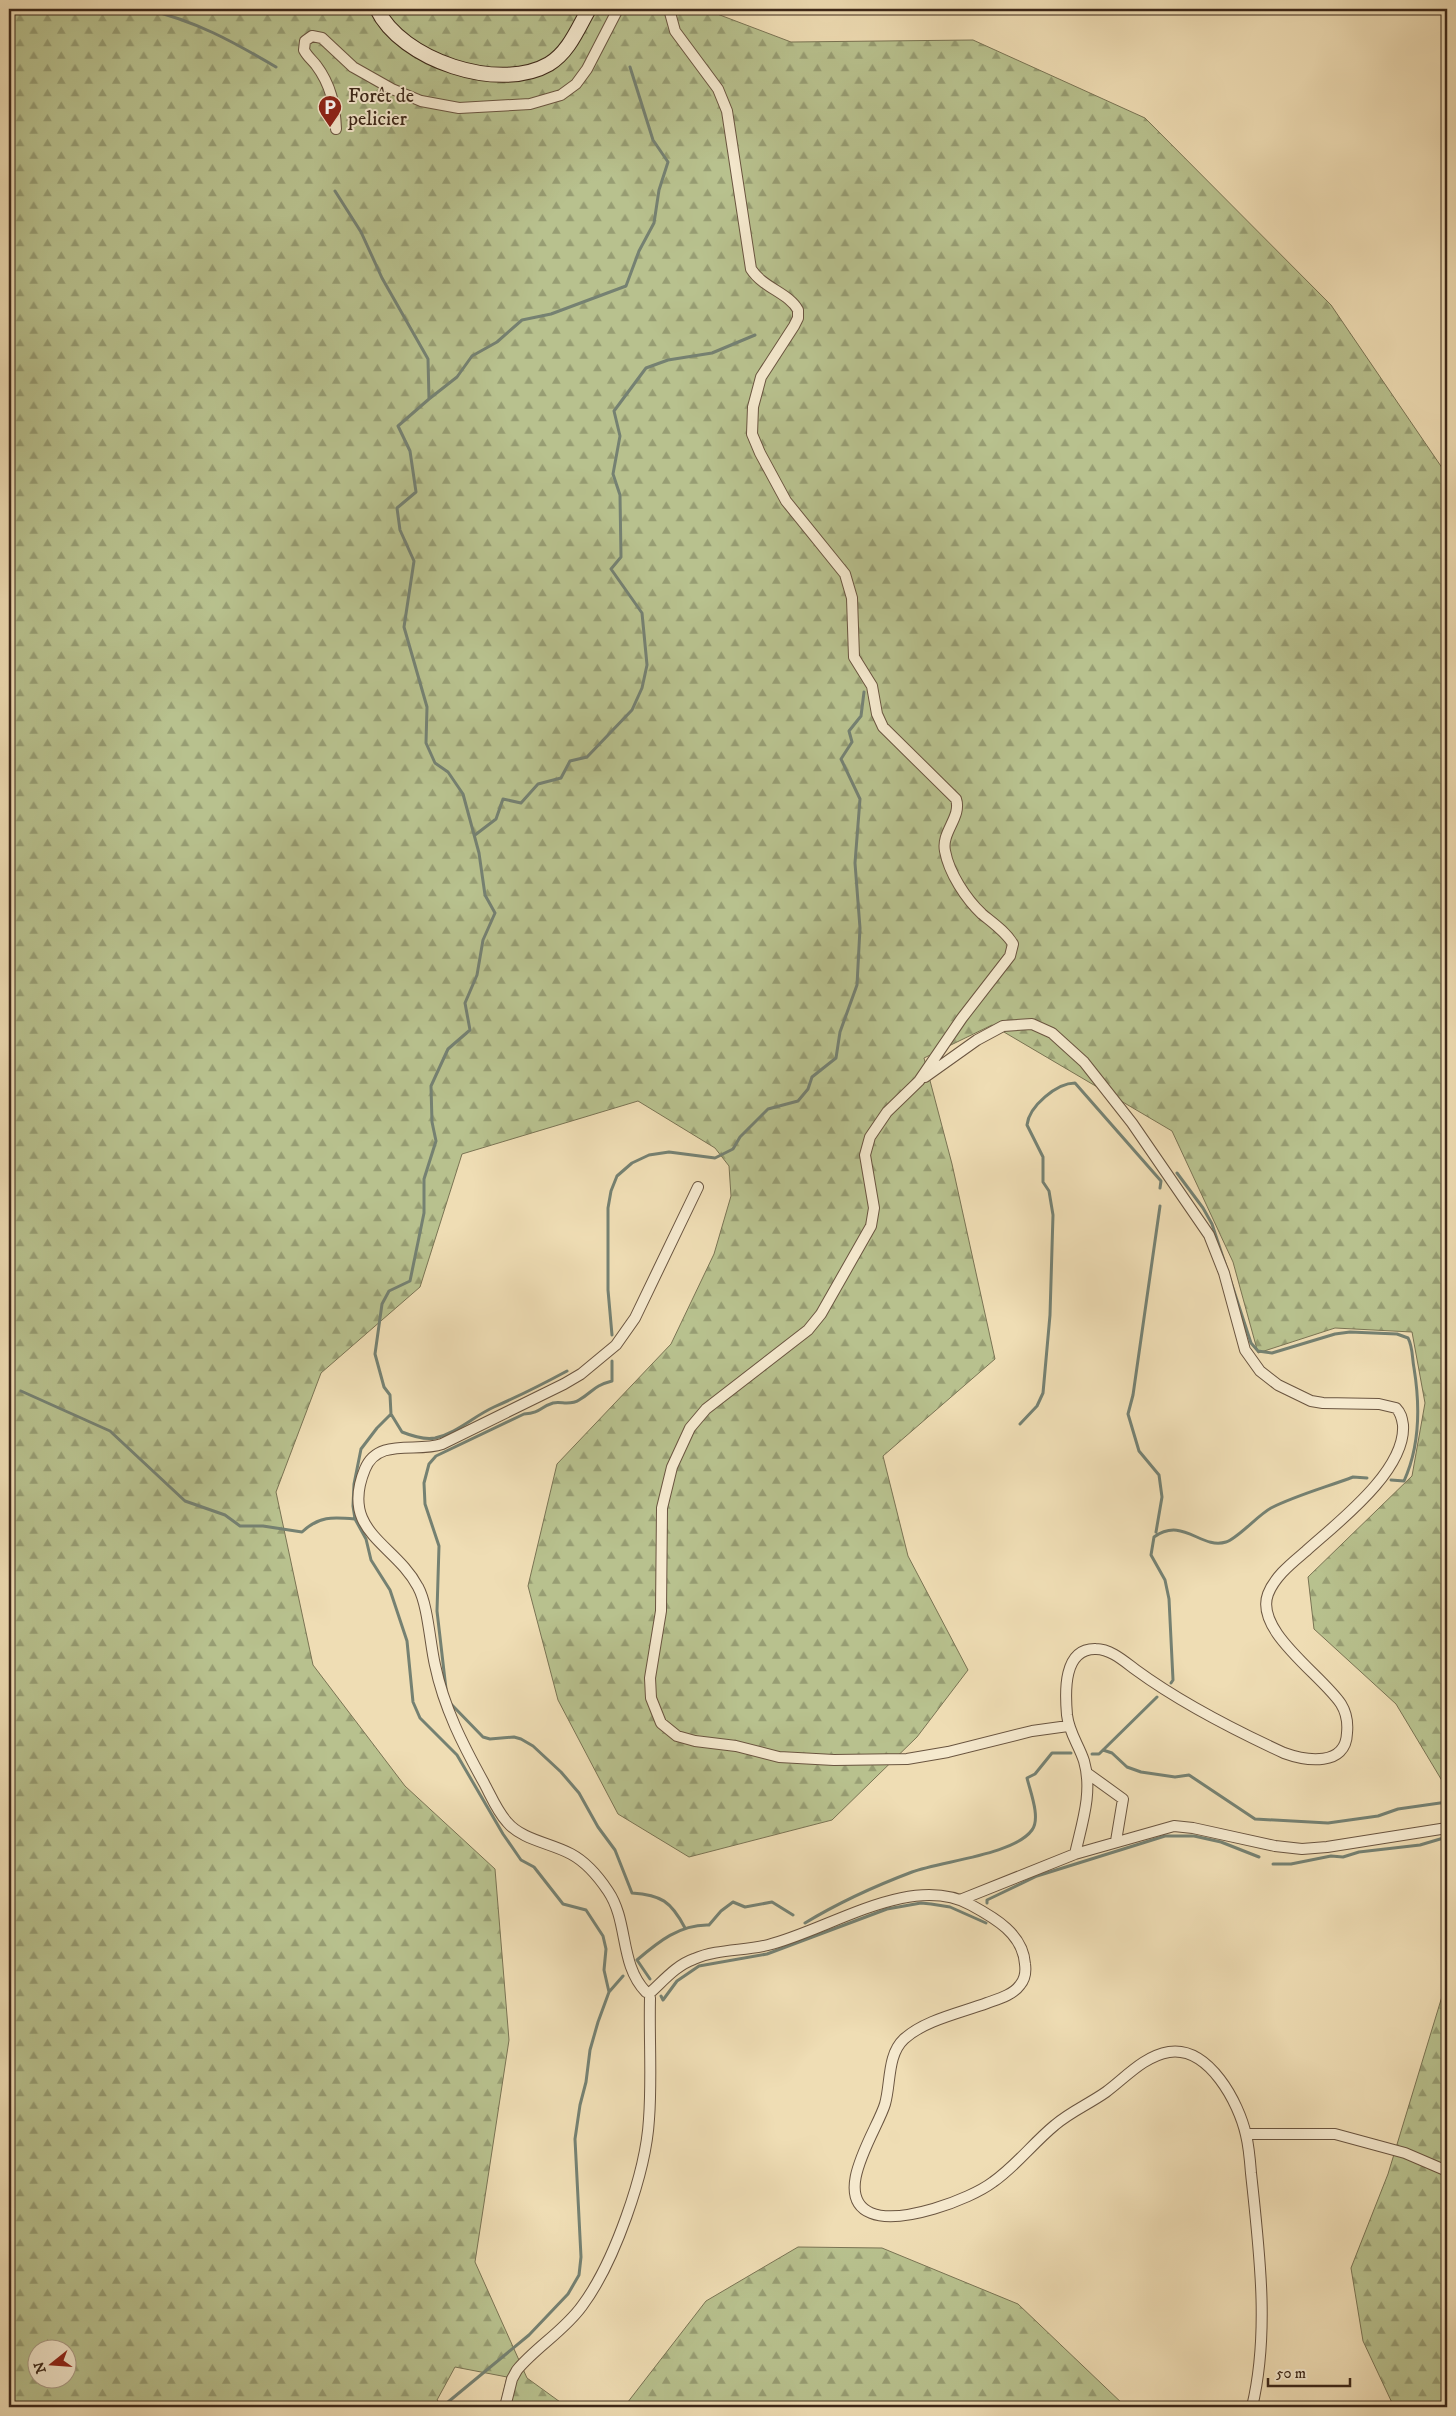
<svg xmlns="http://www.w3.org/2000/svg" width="1456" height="2416" font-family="'IM FELL DW Pica',serif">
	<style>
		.forest { fill: url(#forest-firs); stroke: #7a7454; fill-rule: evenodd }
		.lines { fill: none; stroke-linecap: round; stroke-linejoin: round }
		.stream { stroke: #758172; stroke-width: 3 }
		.street-casing { stroke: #6a5540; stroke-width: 12 }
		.secondary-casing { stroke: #3d2819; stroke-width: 16 }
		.street { stroke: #f5e9ce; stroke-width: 10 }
		.secondary { stroke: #f5e9ce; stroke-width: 14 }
		.labels { text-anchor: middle; stroke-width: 4; stroke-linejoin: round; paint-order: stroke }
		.poi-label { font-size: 20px; fill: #3d2819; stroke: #f5e9ce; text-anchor: start }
	</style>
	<defs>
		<pattern id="forest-firs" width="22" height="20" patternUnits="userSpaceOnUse" patternTransform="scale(1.25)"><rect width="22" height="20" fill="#b8c18e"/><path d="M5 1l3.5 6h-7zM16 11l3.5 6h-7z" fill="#979d73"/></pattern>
	</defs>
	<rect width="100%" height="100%" fill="#efddb4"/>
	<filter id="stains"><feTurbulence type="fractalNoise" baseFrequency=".004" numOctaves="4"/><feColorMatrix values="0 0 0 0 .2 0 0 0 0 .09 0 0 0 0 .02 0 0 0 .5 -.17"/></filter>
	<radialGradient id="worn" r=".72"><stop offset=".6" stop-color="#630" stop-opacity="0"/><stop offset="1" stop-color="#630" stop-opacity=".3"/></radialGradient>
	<!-- forest -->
	<path class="forest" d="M 9,9 L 704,9 L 791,42 L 973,40 L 1145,118 L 1331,305 L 1447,475 L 1447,1789 L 1396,1704 L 1314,1629 L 1308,1577 L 1412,1476 L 1425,1403 L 1412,1332 L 1335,1328 L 1258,1353 L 1233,1262 L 1172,1131 L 992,1025 L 924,1058 L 952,1164 L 995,1359 L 883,1456 L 908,1556 L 968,1670 L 917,1737 L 832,1820 L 689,1857 L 618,1814 L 558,1700 L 528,1586 L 557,1464 L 671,1344 L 714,1254 L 731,1196 L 729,1166 L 715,1148 L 638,1101 L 462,1154 L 420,1287 L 321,1373 L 276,1492 L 313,1665 L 405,1786 L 495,1869 L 509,2040 L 475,2262 L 527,2378 L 567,2407 L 500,2407 L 507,2377 L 455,2367 L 437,2400 L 445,2407 L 9,2407 ZM 38,2348 L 68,2348 L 68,2378 L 38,2378 Z
		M 1447,1980 L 1447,2407 L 1394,2407 L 1363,2341 L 1351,2268 L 1388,2174 Z
		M 798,2247 L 882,2248 L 1018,2304 L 1126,2407 L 624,2407 L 706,2301 Z"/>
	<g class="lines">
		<!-- stream -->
		<path class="stream" d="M 145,9 C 196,21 232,41 276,67
			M 335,191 L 361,232 L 382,278 L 428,359 L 429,399 L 398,426 L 410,451 L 416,492 L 397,508 L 400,530 L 414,561 L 404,627 L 427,707 L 426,743 L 435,763 L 448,772 L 463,794 L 479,853 L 485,895 L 495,913 L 483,940 L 477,975 L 465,1003 L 470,1030 L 448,1049 L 431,1086 L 432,1122 L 436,1141 L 424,1179 L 424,1213 L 410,1281 L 389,1291 L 382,1304 L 375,1354 L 384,1387 L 390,1395 L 391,1414 L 377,1428 L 361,1449 L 354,1484 L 353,1506 L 355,1519 L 366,1539 L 371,1560 L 390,1590 L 407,1641 L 413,1702 L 420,1718 L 457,1755 L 503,1834 L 521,1860 L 534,1867 L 563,1904 L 586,1910 L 603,1936 L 606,1949 L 604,1970 L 609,1992
			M 429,399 L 457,377 L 472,356 L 497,342 L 522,320 L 551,314 L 626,286 L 639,251 L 654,223 L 659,190 L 668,162 L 653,140 L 630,67
			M 475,835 L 496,819 L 503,799 L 521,803 L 538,784 L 561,778 L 570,761 L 587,757 L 632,710 L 642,688 L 647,665 L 642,613 L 611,569 L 621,557 L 620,495 L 613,474 L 620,436 L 614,411 L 646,368 L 668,360 L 712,353 L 755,335
			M 1177,1173 L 1203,1208 L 1212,1224 L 1251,1343 L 1258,1351 L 1272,1353 L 1335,1334 L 1350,1332 L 1397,1334 L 1408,1338 C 1413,1347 1412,1358 1414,1368 C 1420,1405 1420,1446 1404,1481 L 1391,1480
			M 612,1335 L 608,1290 L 608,1208 L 611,1191 L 617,1176 L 632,1163 L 649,1155 L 669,1152 L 715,1158 L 733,1149 L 740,1137 L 768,1109 L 798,1101 L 808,1089 L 812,1077 L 836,1058 L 840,1032 L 857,985 L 860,928 L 855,863 L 860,799 L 841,759 L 852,742 L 849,731 L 861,716 L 864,692
			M 21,1391 L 110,1431 L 185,1501 L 225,1515 L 240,1526 L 263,1526 L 302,1532 C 319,1516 332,1517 355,1519
			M 391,1414 L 402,1432 C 412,1436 424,1440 435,1438 C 457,1433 474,1416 494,1407 C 519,1396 543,1384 567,1371
			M 1020,1424 L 1037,1406 L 1043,1393 L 1050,1315 L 1053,1215 L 1049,1191 L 1043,1182 L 1043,1157 L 1027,1125 C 1029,1106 1057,1083 1075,1083 L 1161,1181 L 1160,1188
			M 1156,1532 L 1162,1497 L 1159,1475 L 1139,1451 L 1128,1414 L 1133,1395 L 1160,1206
			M 1171,1683 L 1173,1680 L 1169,1599 L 1165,1580 L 1151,1555 L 1154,1537 C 1183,1516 1201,1550 1226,1542 C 1237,1539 1258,1515 1271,1508 C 1297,1495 1327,1487 1353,1477 L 1367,1478
			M 446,1689 L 437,1611 L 439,1546 L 425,1504 L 424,1483 L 429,1464 L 436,1456 L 524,1414 C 541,1413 540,1407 553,1403 C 561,1401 570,1406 579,1400 C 594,1391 593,1386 612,1381 L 612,1361
			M 451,1704 L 483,1737 L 490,1739 L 514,1737 L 521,1739 L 533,1746 L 561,1772 L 579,1793 L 598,1827 L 615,1850 L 632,1893 C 661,1895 671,1901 685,1928
			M 1103,1750 L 1112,1753 L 1127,1767 L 1141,1772 L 1175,1777 L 1189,1775 L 1255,1819 L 1328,1823 L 1378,1816 L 1398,1809 L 1447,1802
			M 1092,1754 L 1099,1754 L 1157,1697
			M 1273,1864 L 1291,1864 L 1331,1856 L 1343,1857 L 1359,1852 L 1420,1845 L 1447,1837
			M 987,1903 L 987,1900 L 1037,1876 L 1165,1836 L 1194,1836 L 1221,1842 L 1259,1857
			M 805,1923 C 838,1903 875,1886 912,1872 C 941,1861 1014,1855 1032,1830 C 1041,1818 1030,1791 1027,1778 L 1035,1774 L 1052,1753 L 1071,1753
			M 650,1979 L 637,1960 C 658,1942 680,1924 709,1925 L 721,1911 L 733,1902 L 745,1907 L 772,1902 L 793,1915
			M 661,1996 L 663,2000 L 677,1981 L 699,1966 L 767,1954 L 887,1909 L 921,1903 L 931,1904 L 950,1907 L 986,1923
			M 442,2407 L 529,2335 L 568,2294 L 579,2275 L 581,2257 L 575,2139 L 580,2105 L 586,2082 L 590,2050 L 598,2022 L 609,1992 L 623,1976"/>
		<!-- street casing -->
		<g class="street-casing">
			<path id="street" d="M 669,9 L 675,31 L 718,89 L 727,111 L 751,269 C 763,288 789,293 798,310 L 798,318 L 794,326 L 761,377 L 753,407 L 752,434 L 760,453 L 786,501 L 845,574 L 852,598 L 854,657 L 872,686 L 877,714 L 883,727 L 956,799 C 962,817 941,832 945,851 C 949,873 966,899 982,914 C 993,923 1006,932 1013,944 L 1010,956 L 962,1018 L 919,1081 L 887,1112 L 870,1137 L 865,1155 L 874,1208 L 871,1226 L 821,1314 L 808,1330 L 706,1409 L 690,1428 L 672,1467 L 662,1508 L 661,1611 L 650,1678 L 651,1698 L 661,1723 L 677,1736 L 695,1741 L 736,1746 L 779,1757 L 834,1760 L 907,1759 L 948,1752 L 1032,1731 L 1068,1726
				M 336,129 C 335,105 331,85 316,65 C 312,60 307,56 304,50 L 305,41 L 312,36 L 322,38 L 353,67 L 392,89 L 421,101 L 459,108 L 530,104 L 561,95 L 576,84 L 587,69 L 618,9
				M 925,1077 L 977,1040 L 1003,1026 L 1032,1024 L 1052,1033 L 1084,1062 L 1132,1123 L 1209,1235 L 1224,1273 L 1245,1350 L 1260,1371 L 1278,1385 L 1311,1401 L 1323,1403 L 1379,1404 L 1396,1408 C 1401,1413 1402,1418 1403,1425 C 1406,1471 1337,1523 1306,1551 C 1292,1563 1275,1576 1268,1594 C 1254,1631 1322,1675 1341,1704 C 1346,1712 1348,1723 1347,1733 C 1346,1767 1306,1761 1284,1753 C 1232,1729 1181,1703 1136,1670 C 1125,1662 1111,1649 1096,1649 C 1063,1648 1065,1692 1067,1715 C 1069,1733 1079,1745 1084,1761 C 1093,1792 1082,1823 1075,1854
				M 1087,1773 L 1123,1799 L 1116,1841
				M 960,1900 L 1075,1854 L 1174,1826 L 1193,1828 L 1275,1846 L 1302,1849 L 1327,1847 L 1447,1828
				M 652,1991 C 665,1979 677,1965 694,1959 C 717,1949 744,1951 768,1945 C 829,1930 911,1872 971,1905 C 995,1918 1023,1934 1025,1964 C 1026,1971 1025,1979 1020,1985 C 1013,1995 998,1999 987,2003 C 960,2013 925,2020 904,2039 C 887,2055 891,2083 885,2104 C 878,2129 830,2196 871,2213 C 900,2225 969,2200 993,2182 C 1016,2166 1033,2143 1055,2125 C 1070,2112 1089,2104 1106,2092 C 1125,2078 1144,2056 1169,2052 C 1209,2046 1239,2103 1246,2135 C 1249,2147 1250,2160 1251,2173 C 1259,2249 1270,2332 1252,2407
				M 646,1992 C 619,1964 629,1922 608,1891 C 598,1876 586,1862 571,1854 C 551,1843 522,1840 507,1822 C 497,1811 491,1796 484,1783 C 463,1745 444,1708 435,1665 C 430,1644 428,1605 418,1587 C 395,1543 339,1532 365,1469 C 378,1437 417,1453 442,1444 L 564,1384 L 581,1374 L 616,1345 L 635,1318 L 698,1187
				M 1246,2134 L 1335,2134 L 1405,2153 L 1447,2171
				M 505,2407 L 512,2379 L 517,2370 C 536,2347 564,2331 582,2306 C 614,2263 646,2173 649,2119 C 652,2079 649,2038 650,1998"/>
		</g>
		<!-- secondary casing -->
		<g class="secondary-casing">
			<path id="secondary" d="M 377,9 C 401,60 499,93 549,64 C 569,52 578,28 589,9"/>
		</g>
		<!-- street -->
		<use href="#street" class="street"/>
		<!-- secondary -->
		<use href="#secondary" class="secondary"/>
	</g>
	<!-- icons -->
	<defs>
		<g id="parking-pin" transform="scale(1.25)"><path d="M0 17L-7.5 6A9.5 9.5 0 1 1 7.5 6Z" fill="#8f2418" stroke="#f5e9ce"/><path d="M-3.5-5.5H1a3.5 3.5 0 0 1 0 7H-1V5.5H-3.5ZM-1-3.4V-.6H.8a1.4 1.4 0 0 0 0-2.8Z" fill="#fff"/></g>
	</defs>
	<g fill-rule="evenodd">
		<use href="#parking-pin" x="330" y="107"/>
	</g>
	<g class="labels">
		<!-- poi labels -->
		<g class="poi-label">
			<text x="348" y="102">Forêt de<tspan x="348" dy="23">pelicier</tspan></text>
		</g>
	</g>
	<!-- margin -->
	<rect width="1456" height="2416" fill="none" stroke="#efddb4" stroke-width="30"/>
	<rect x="10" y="10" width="1436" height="2396" fill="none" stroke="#3d2819" stroke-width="2.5"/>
	<rect x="15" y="15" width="1426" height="2386" fill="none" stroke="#3d2819"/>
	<!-- north arrow -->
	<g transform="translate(52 2364) rotate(253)"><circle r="24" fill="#f5e9ce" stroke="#ab9c86"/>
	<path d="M0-4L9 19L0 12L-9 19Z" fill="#8f2418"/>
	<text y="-8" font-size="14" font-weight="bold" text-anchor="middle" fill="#3d2819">N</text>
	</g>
	<!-- scale -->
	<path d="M1268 2378v8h82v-8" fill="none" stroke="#3d2819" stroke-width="2.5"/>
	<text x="1276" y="2378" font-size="15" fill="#3d2819" stroke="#f5e9ce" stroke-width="4" paint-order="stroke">50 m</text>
	<rect width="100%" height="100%" filter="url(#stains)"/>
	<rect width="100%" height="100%" fill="url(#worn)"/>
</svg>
